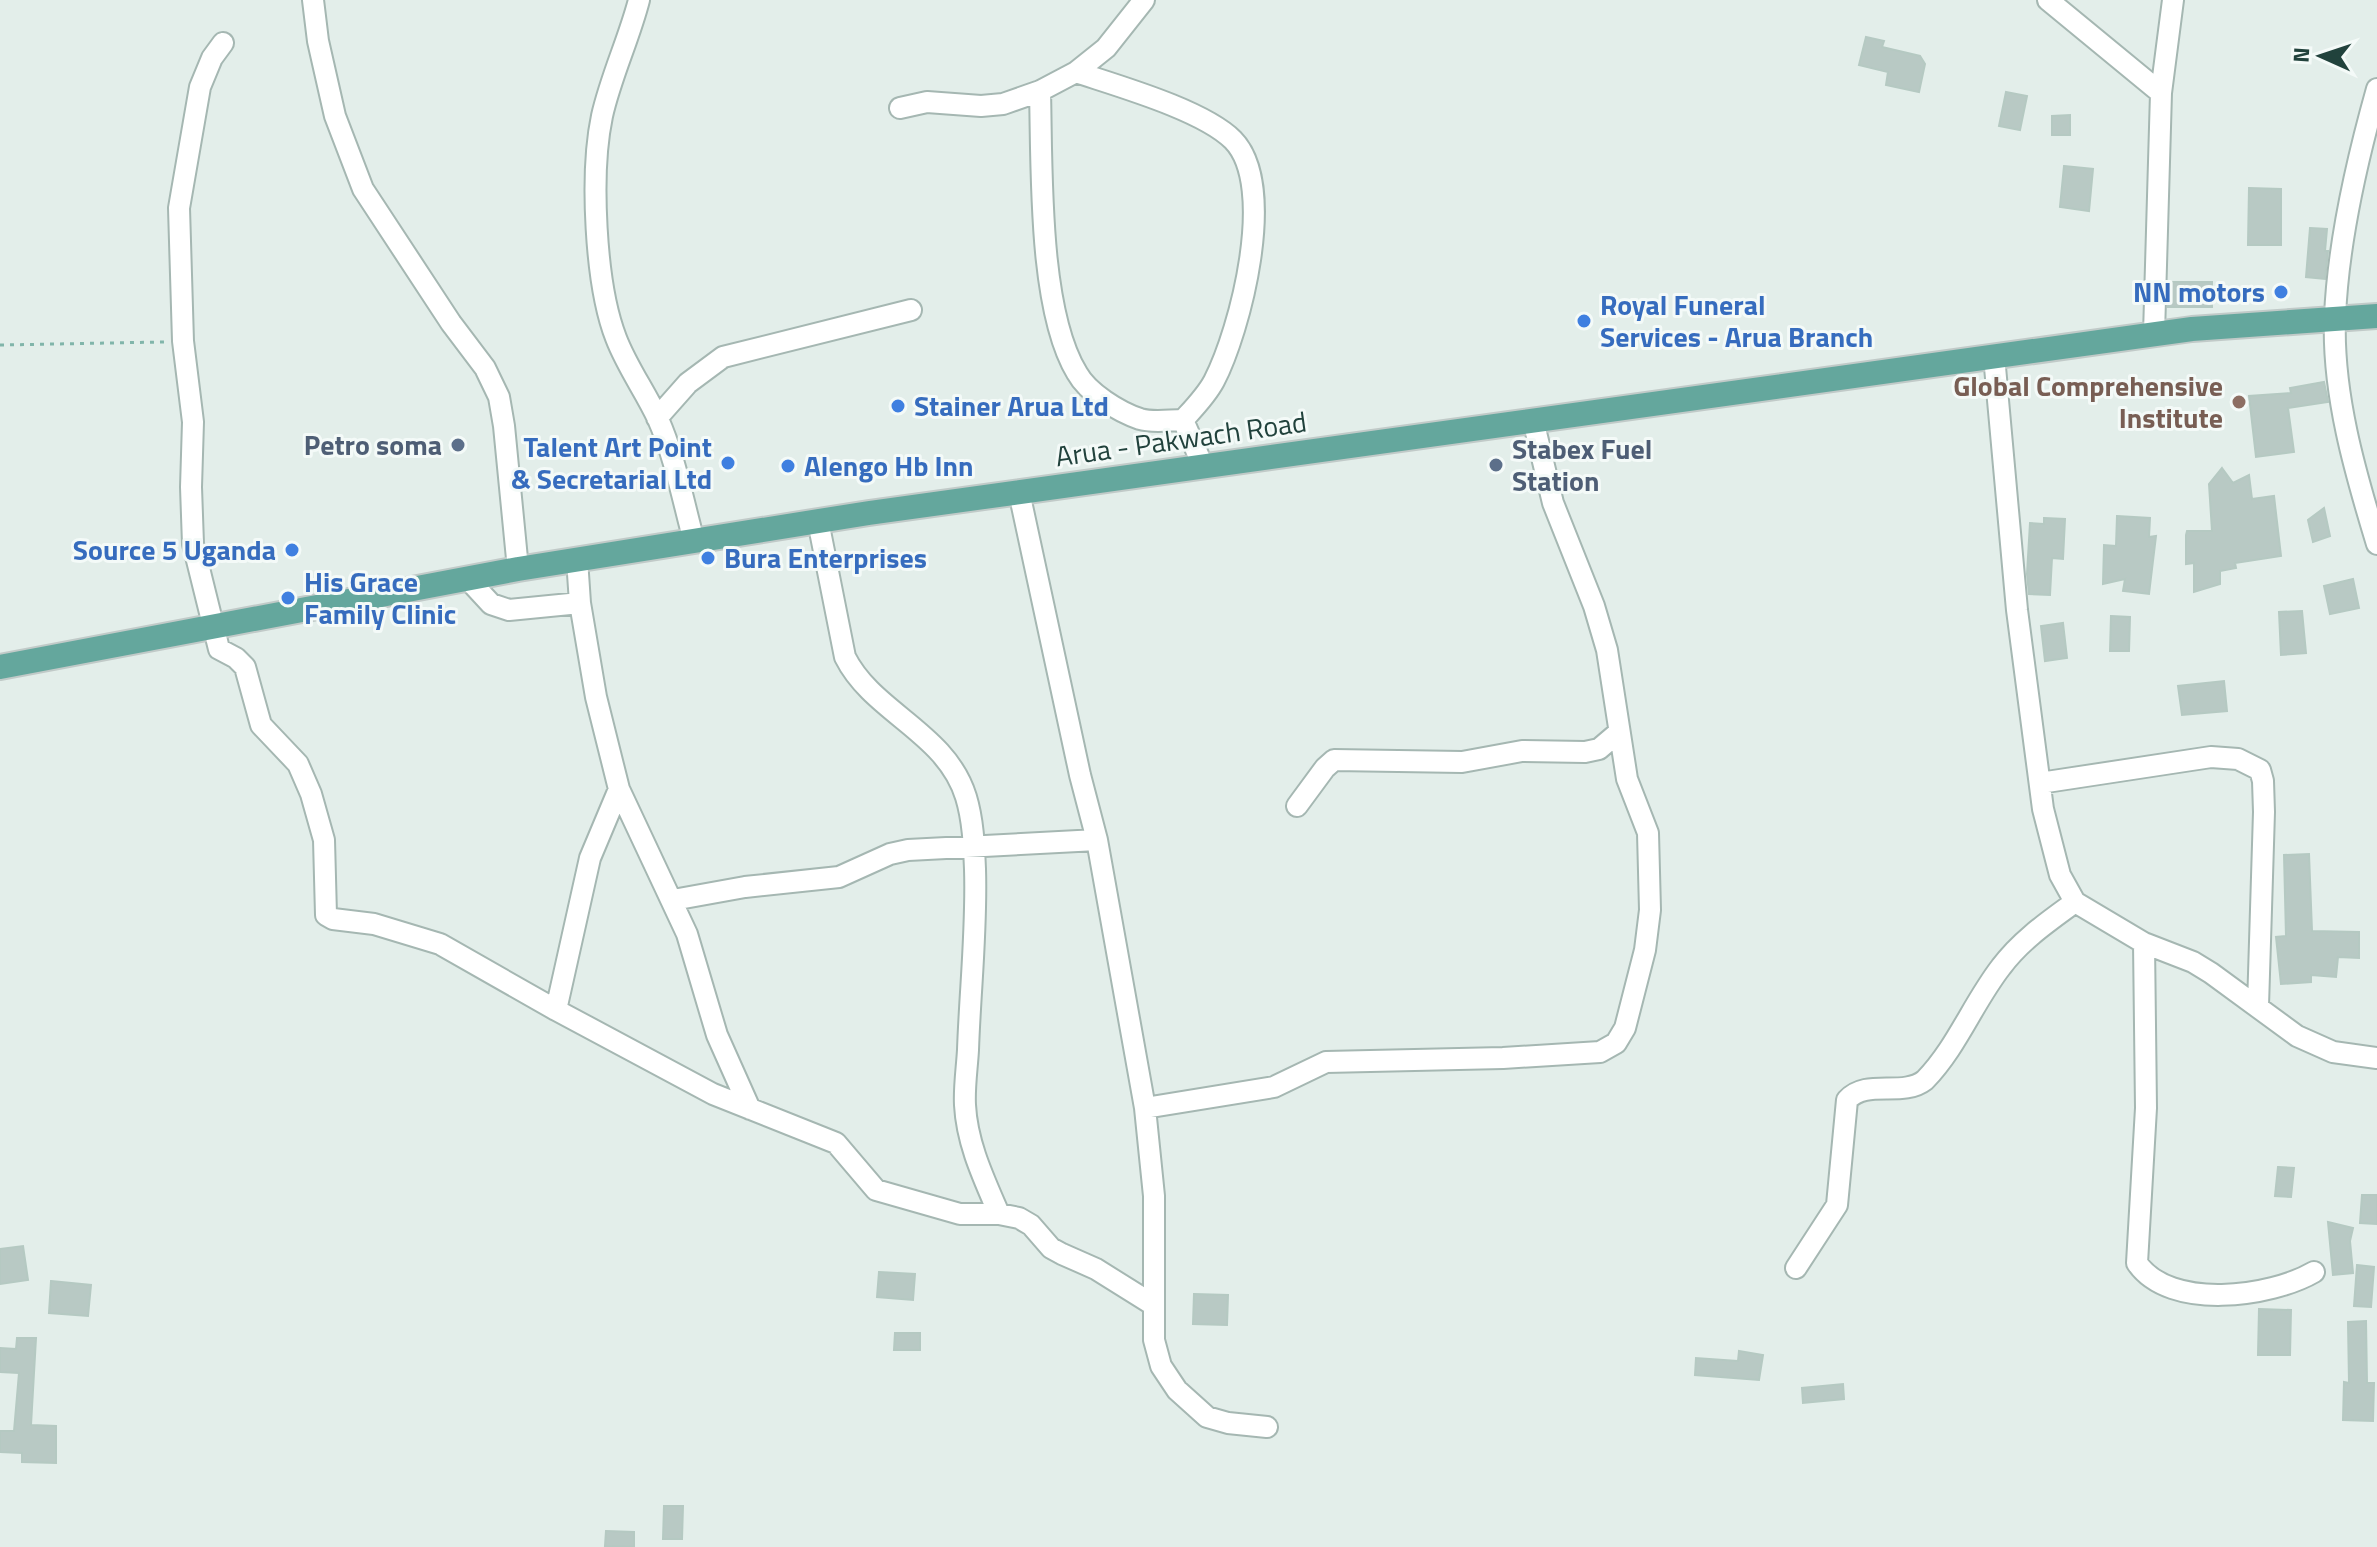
<svg xmlns="http://www.w3.org/2000/svg" width="2377" height="1547" font-family="'Titillium Web',sans-serif">
	<style>
		.building { fill: #b8c9c4; stroke: #b5c9c2; stroke-width: 2 }
		.lines { fill: none; stroke-linecap: round; stroke-linejoin: round }
		.minor-casing { stroke: #a5b7b2; stroke-width: 24 }
		.major-casing { stroke: #c1cac8; stroke-width: 28 }
		.path { stroke: #81b5aa; stroke-width: 3; stroke-dasharray: 4 6; stroke-linecap: butt }
		.minor { stroke: #fff; stroke-width: 20 }
		.major { stroke: #64a79d; stroke-width: 24 }
		.shop-dot { fill: #3f7fe0; stroke: #f4faf8; stroke-width: 3 }
		.education-dot { fill: #8d6e63; stroke: #f4faf8; stroke-width: 3 }
		.service-dot { fill: #5c6f8a; stroke: #f4faf8; stroke-width: 3 }
		.labels { text-anchor: middle; stroke-width: 6; stroke-linejoin: round; paint-order: stroke }
		.shop-label { font-size: 28px; font-weight: bold; fill: #366cbe; stroke: #f4faf8; text-anchor: start }
		.education-label { font-size: 28px; font-weight: bold; fill: #785e54; stroke: #f4faf8; text-anchor: end }
		.street-label { font-size: 28px; fill: #21423c; stroke: #f4faf8 }
		.service-label { font-size: 28px; font-weight: bold; fill: #4e5e75; stroke: #f4faf8; text-anchor: end }
	</style>
	<rect width="100%" height="100%" fill="#e3eeea"/>
	<!-- building -->
	<path class="building" d="M 1866,37 L 1884,41 L 1882,47 L 1920,56 L 1925,64 L 1919,92 L 1886,85 L 1888,72 L 1859,65 Z
		M 2006,92 L 2027,96 L 2020,130 L 1999,126 Z
		M 2070,115 L 2070,135 L 2052,135 L 2052,116 Z
		M 2064,166 L 2093,169 L 2089,211 L 2060,207 Z
		M 2249,188 L 2281,189 L 2281,245 L 2248,245 Z
		M 2310,228 L 2327,229 L 2325,251 L 2328,251 L 2325,279 L 2306,277 Z
		M 2169,282 L 2212,282 L 2212,307 L 2168,307 Z
		M 2324,382 L 2328,402 L 2288,408 L 2294,452 L 2256,457 L 2249,396 L 2291,393 L 2290,388 Z
		M 2222,468 L 2233,483 L 2249,475 L 2252,499 L 2274,496 L 2281,556 L 2235,563 L 2236,568 L 2220,571 L 2220,584 L 2194,592 L 2194,563 L 2186,564 L 2186,535 L 2187,531 L 2212,531 L 2209,484 Z
		M 2324,508 L 2330,536 L 2313,542 L 2308,520 Z
		M 2117,516 L 2150,518 L 2149,537 L 2156,536 L 2149,594 L 2123,591 L 2125,579 L 2103,584 L 2104,545 L 2116,546 Z
		M 2044,518 L 2065,519 L 2063,559 L 2052,558 L 2050,595 L 2029,594 L 2027,574 L 2030,523 L 2044,524 Z
		M 2353,579 L 2359,608 L 2330,614 L 2324,586 Z
		M 2302,611 L 2306,653 L 2281,655 L 2279,612 Z
		M 2111,616 L 2130,617 L 2129,651 L 2110,651 Z
		M 2063,623 L 2067,658 L 2045,661 L 2041,626 Z
		M 2224,681 L 2227,711 L 2182,715 L 2178,686 Z
		M 2309,854 L 2312,931 L 2359,932 L 2359,958 L 2338,957 L 2336,977 L 2311,975 L 2311,982 L 2281,984 L 2276,937 L 2286,936 L 2284,855 Z
		M 2278,1167 L 2294,1168 L 2291,1197 L 2275,1196 Z
		M 2362,1195 L 2377,1195 L 2377,1224 L 2360,1223 Z
		M 2328,1222 L 2353,1228 L 2350,1241 L 2353,1273 L 2333,1275 Z
		M 23,1246 L 28,1280 L 0,1284 L 0,1249 Z
		M 2357,1265 L 2374,1267 L 2371,1307 L 2354,1306 Z
		M 879,1272 L 915,1274 L 913,1300 L 877,1297 Z
		M 51,1281 L 91,1285 L 88,1316 L 49,1313 Z
		M 1194,1294 L 1228,1295 L 1227,1325 L 1193,1324 Z
		M 2259,1309 L 2291,1310 L 2290,1355 L 2258,1355 Z
		M 2366,1321 L 2367,1383 L 2374,1383 L 2373,1421 L 2343,1420 L 2344,1382 L 2349,1383 L 2348,1322 Z
		M 895,1333 L 920,1333 L 920,1350 L 894,1350 Z
		M 17,1338 L 36,1338 L 31,1425 L 56,1426 L 56,1463 L 22,1462 L 22,1453 L 0,1452 L 0,1431 L 14,1431 L 19,1373 L 0,1372 L 0,1348 L 16,1349 Z
		M 1739,1351 L 1763,1355 L 1759,1380 L 1695,1375 L 1696,1358 L 1738,1361 Z
		M 1843,1384 L 1844,1399 L 1803,1403 L 1802,1388 Z
		M 664,1506 L 683,1506 L 682,1539 L 663,1539 Z
		M 606,1531 L 634,1532 L 634,1547 L 605,1546 Z"/>
	<g class="lines">
		<!-- minor casing -->
		<g class="minor-casing">
			<path id="minor" d="M 313,0 L 318,41 L 335,116 L 363,189 L 451,323 L 485,368 L 499,397 L 504,426 L 518,569
				M 639,0 C 629,39 611,76 602,116 C 590,173 595,284 616,338 C 627,367 645,391 658,419 C 675,457 683,501 694,541
				M 2048,0 L 2161,93
				M 223,43 L 212,58 L 200,87 L 179,208 L 183,341 L 193,422 L 191,487 L 193,544 L 219,649 L 236,658 L 245,667 L 261,725 L 298,764 L 311,794 L 324,840 L 326,915 L 333,919 L 374,924 L 440,944 L 556,1010 L 713,1094 L 836,1143 L 876,1190 L 960,1214 L 999,1214 L 1019,1218 L 1031,1225 L 1051,1248 L 1062,1254 L 1096,1269 L 1152,1304
				M 1076,72 C 1118,86 1203,110 1233,140 C 1278,186 1240,331 1214,381 C 1206,396 1194,408 1183,420
				M 2377,89 C 2357,160 2338,242 2335,317 C 2332,393 2355,472 2377,544
				M 1040,91 C 1042,167 1038,309 1077,373 C 1088,393 1119,412 1140,419 C 1153,423 1169,420 1183,420 L 1203,466
				M 900,108 L 927,102 L 981,106 L 1003,104 L 1040,91 L 1076,72 L 1106,48 L 1144,0
				M 2154,334 L 2161,93 L 2173,0
				M 1994,356 L 2017,610 L 2043,809 L 2060,875 L 2075,902 L 2144,943 L 2193,962 L 2211,973 L 2297,1036 L 2333,1052 L 2377,1058
				M 657,418 L 688,383 L 723,357 L 911,310
				M 1019,492 L 1080,775 L 1097,840 L 1145,1108 L 1154,1196 L 1154,1340 L 1161,1366 L 1177,1390 L 1207,1417 L 1228,1423 L 1267,1427
				M 818,521 L 845,657 C 873,713 946,732 966,797 C 973,820 974,845 975,869 C 977,929 970,990 968,1050 C 967,1068 964,1087 965,1105 C 967,1144 984,1179 999,1214
				M 577,559 L 580,603 L 596,697 L 619,789 L 687,934 L 717,1035 L 750,1109
				M 467,578 L 491,604 L 509,610 L 580,603
				M 2040,783 L 2211,757 L 2238,759 L 2260,770 L 2263,781 L 2264,812 L 2258,1006
				M 1297,806 L 1325,768 L 1334,760 L 1462,762 L 1522,751 L 1585,752 L 1599,749 L 1619,732
				M 673,900 L 745,887 L 839,877 L 890,854 L 908,850 L 1097,840
				M 2144,943 L 2146,1108 L 2137,1263 C 2170,1311 2271,1297 2314,1272
				M 556,1010 L 590,858 L 619,789
				M 1145,1108 L 1274,1087 L 1326,1062 L 1503,1058 L 1600,1052 L 1616,1043 L 1625,1028 L 1645,950 L 1650,910 L 1648,833 L 1627,779 L 1607,650 L 1594,606 L 1553,503 L 1533,420
				M 1796,1268 L 1837,1205 L 1847,1100 C 1867,1078 1902,1098 1925,1080 C 1957,1047 1973,1003 2001,967 C 2021,940 2049,921 2075,902"/>
		</g>
		<!-- major casing -->
		<g class="major-casing">
			<path id="major" d="M 0,667 L 518,569 L 869,513 L 2192,329 L 2377,316"/>
		</g>
		<!-- path -->
		<path class="path" d="M 0,345 L 164,342"/>
		<!-- minor -->
		<use href="#minor" class="minor"/>
		<!-- major -->
		<use href="#major" class="major"/>
	</g>
	<!-- markers -->
	<g class="shop-dot">
		<circle cx="2281" cy="292" r="8"/>
		<circle cx="1584" cy="321" r="8"/>
		<circle cx="898" cy="406" r="8"/>
		<circle cx="728" cy="463" r="8"/>
		<circle cx="788" cy="466" r="8"/>
		<circle cx="292" cy="550" r="8"/>
		<circle cx="708" cy="558" r="8"/>
		<circle cx="288" cy="598" r="8"/>
	</g>
	<circle class="education-dot" cx="2239" cy="402" r="8"/>
	<g class="service-dot">
		<circle cx="458" cy="445" r="8"/>
		<circle cx="1496" cy="465" r="8"/>
	</g>
	<g class="labels">
		<!-- shop labels -->
		<g class="shop-label">
			<text x="2265" y="302" text-anchor="end">NN motors</text>
			<text x="1600" y="315">Royal Funeral<tspan x="1600" dy="32">Services - Arua Branch</tspan></text>
			<text x="914" y="416">Stainer Arua Ltd</text>
			<text x="712" y="457" text-anchor="end">Talent Art Point<tspan x="712" dy="32">&amp; Secretarial Ltd</tspan></text>
			<text x="804" y="476">Alengo Hb Inn</text>
			<text x="276" y="560" text-anchor="end">Source 5 Uganda</text>
			<text x="724" y="568">Bura Enterprises</text>
			<text x="304" y="592">His Grace<tspan x="304" dy="32">Family Clinic</tspan></text>
		</g>
		<!-- education labels -->
		<g class="education-label">
			<text x="2223" y="396">Global Comprehensive<tspan x="2223" dy="32">Institute</tspan></text>
		</g>
		<!-- street labels -->
		<g class="street-label">
			<text transform="translate(1181 439) rotate(-8)" y="10">Arua - Pakwach Road</text>
		</g>
		<!-- service labels -->
		<g class="service-label">
			<text x="442" y="455">Petro soma</text>
			<text x="1512" y="459" text-anchor="start">Stabex Fuel<tspan x="1512" dy="32">Station</tspan></text>
		</g>
	</g>
	<!-- north arrow -->
	<g transform="translate(2321 56) rotate(273)" stroke="#f4faf8" stroke-width="6" paint-order="stroke">
	<path d="M0-6L14 30L0 20L-14 30Z" fill="#21423c"/>
	<text y="-12" font-size="22" font-weight="bold" text-anchor="middle" fill="#21423c">N</text>
	</g>
</svg>
